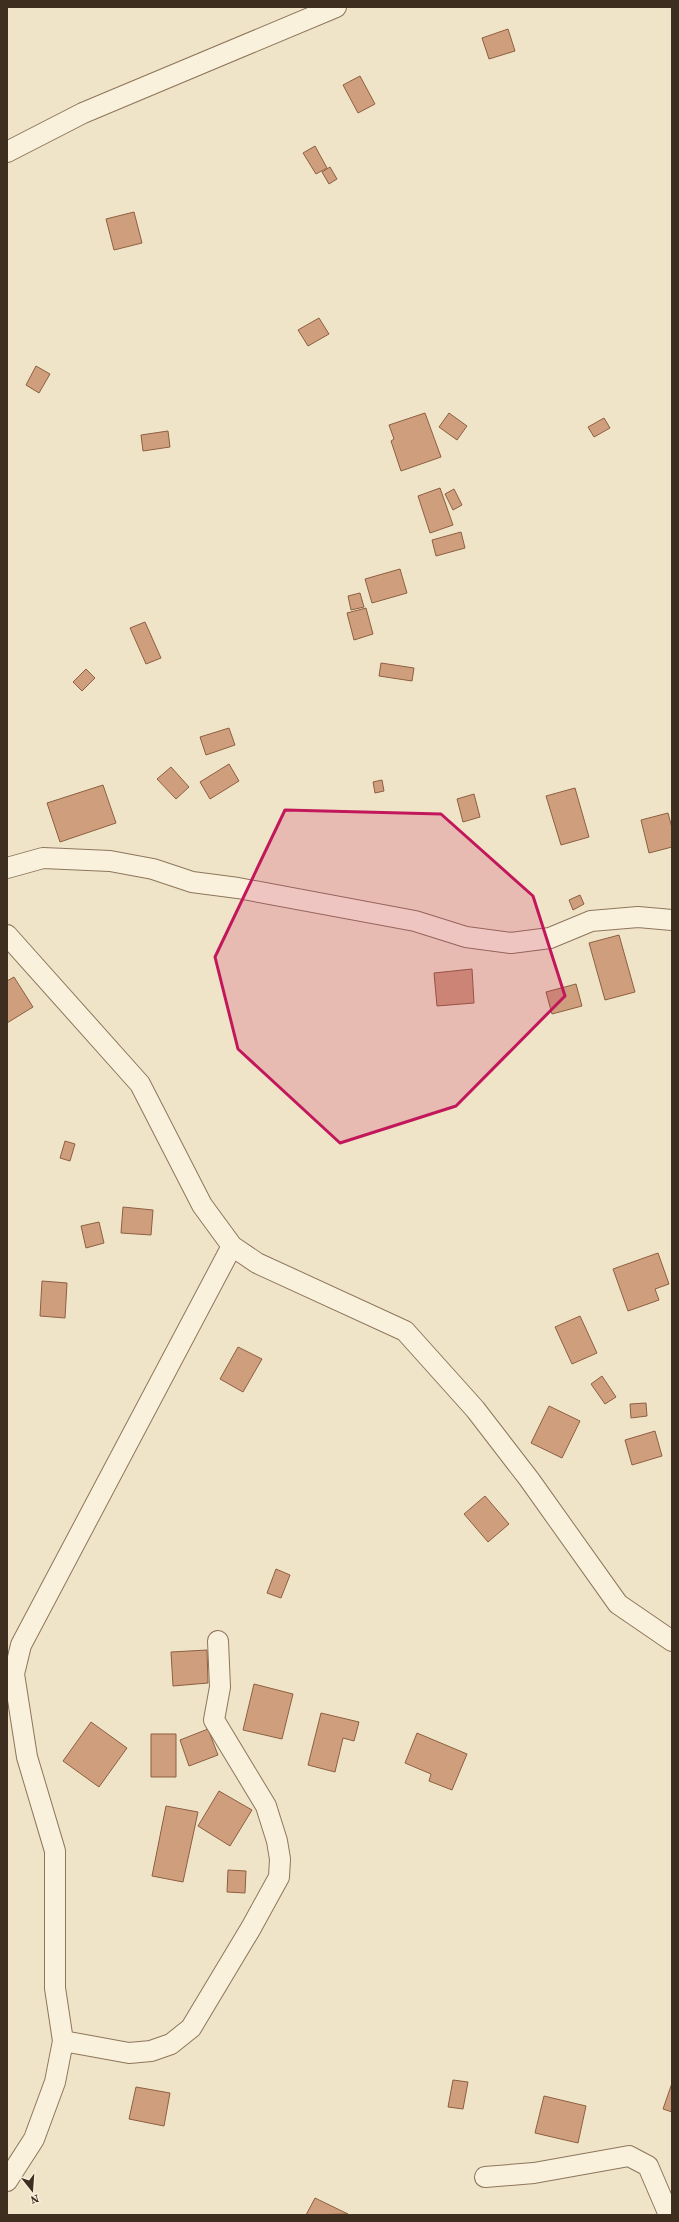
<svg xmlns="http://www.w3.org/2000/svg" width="679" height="2222" font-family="'Source Serif 4',serif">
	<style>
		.building { fill: #cf9f7d; stroke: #8d5f41 }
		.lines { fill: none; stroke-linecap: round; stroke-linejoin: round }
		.street-casing { stroke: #8d765c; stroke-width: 22 }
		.street { stroke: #faf1dc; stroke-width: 20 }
		.marked { fill: #c2185b; fill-opacity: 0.2; stroke: #c2185b; stroke-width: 3; stroke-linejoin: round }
	</style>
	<rect width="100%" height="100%" fill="#f0e4c8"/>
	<!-- building -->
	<path class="building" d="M 508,29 L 515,51 L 489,59 L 482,38 Z
		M 360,76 L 375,104 L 358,113 L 343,85 Z
		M 315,146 L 327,168 L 316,174 L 303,153 Z
		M 330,167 L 337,179 L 329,184 L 322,172 Z
		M 134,212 L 142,243 L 114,250 L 106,219 Z
		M 319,318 L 329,334 L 308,346 L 298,330 Z
		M 36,366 L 50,374 L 39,393 L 26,385 Z
		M 425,413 L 441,457 L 401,471 L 391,441 L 394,439 L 389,425 Z
		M 449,413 L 467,426 L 457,440 L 439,427 Z
		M 604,418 L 610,428 L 594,437 L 588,427 Z
		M 168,431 L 170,447 L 143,451 L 141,435 Z
		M 440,488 L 453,525 L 430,533 L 418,496 Z
		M 454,489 L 462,505 L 453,510 L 445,494 Z
		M 461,532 L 465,548 L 436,556 L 432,540 Z
		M 400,569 L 407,593 L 372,603 L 365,579 Z
		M 360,593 L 364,607 L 351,610 L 348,596 Z
		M 366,608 L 373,634 L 354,640 L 347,613 Z
		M 145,622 L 161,658 L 146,664 L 130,628 Z
		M 381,663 L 414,668 L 412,681 L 379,676 Z
		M 86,669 L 95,678 L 82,691 L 73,682 Z
		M 229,728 L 235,745 L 206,755 L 200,737 Z
		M 229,764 L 239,781 L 210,799 L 200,782 Z
		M 171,767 L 189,787 L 176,799 L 157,779 Z
		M 382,780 L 384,791 L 375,793 L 373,782 Z
		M 103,785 L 116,823 L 60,842 L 47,803 Z
		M 575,788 L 589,837 L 561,845 L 546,796 Z
		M 474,794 L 480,817 L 463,822 L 457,799 Z
		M 668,813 L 672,828 L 672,847 L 649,853 L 641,820 Z
		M 580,895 L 584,904 L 573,910 L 569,900 Z
		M 619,935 L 635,992 L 605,1000 L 589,943 Z
		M 472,969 L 474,1003 L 437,1006 L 434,973 Z
		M 14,977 L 33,1007 L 7,1023 L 7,981 Z
		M 576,984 L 582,1006 L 552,1014 L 546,992 Z
		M 65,1141 L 75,1144 L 70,1161 L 60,1158 Z
		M 123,1207 L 153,1210 L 151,1235 L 121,1233 Z
		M 99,1222 L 104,1243 L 86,1248 L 81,1226 Z
		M 658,1253 L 669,1284 L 655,1289 L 659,1300 L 628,1311 L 613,1269 Z
		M 42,1281 L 67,1283 L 65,1318 L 40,1316 Z
		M 580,1316 L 597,1353 L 572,1364 L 555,1327 Z
		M 238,1347 L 262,1359 L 243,1392 L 220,1379 Z
		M 602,1376 L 616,1397 L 605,1404 L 591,1384 Z
		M 646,1403 L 647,1416 L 631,1418 L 630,1404 Z
		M 549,1406 L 580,1421 L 562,1458 L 531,1443 Z
		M 655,1431 L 662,1456 L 632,1465 L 625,1440 Z
		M 485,1496 L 509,1524 L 488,1542 L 464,1514 Z
		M 276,1569 L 290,1575 L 281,1598 L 267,1593 Z
		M 207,1650 L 208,1683 L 173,1686 L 171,1652 Z
		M 254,1684 L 293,1694 L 282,1739 L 243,1730 Z
		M 321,1713 L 359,1722 L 354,1741 L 343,1738 L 335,1772 L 308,1765 Z
		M 91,1722 L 127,1748 L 99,1787 L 63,1761 Z
		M 208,1729 L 218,1755 L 189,1766 L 180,1740 Z
		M 417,1733 L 467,1754 L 452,1790 L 429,1781 L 431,1774 L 405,1763 Z
		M 151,1734 L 176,1734 L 176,1777 L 151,1777 Z
		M 219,1791 L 252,1810 L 230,1846 L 198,1826 Z
		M 166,1806 L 198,1812 L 183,1882 L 152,1876 Z
		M 228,1870 L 246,1871 L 245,1893 L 227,1892 Z
		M 453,2080 L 468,2082 L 463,2109 L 448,2107 Z
		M 672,2083 L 672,2112 L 663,2109 Z
		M 136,2087 L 170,2093 L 164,2126 L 129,2119 Z
		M 544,2096 L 586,2106 L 578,2143 L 535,2133 Z
		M 315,2198 L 348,2214 L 306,2215 Z"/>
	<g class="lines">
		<!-- street casing -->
		<g class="street-casing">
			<path id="street" d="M 7,152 L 83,113 L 336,7
				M 7,868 L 43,858 L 110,861 L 153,869 L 192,882 L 238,888 L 415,921 L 466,937 L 511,943 L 550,938 L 591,921 L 638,917 L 672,920
				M 7,935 L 140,1084 L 202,1205 L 232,1246 L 257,1263 L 405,1331 L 475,1409 L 529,1479 L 618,1604 L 672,1641
				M 63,2041 L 129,2053 L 151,2051 L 171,2044 L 191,2028 L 251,1928 L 279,1877 L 280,1859 L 277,1841 L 266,1806 L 214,1720 L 220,1687 L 218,1641
				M 485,2177 L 534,2173 L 629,2156 L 648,2166 L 669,2215
				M 7,2181 L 34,2139 L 55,2082 L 63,2041 L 55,1988 L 55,1851 L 27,1757 L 14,1674 L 21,1645 L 232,1246"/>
		</g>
		<!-- street -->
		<use href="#street" class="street"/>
	</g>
	<!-- marked area -->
	<path class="marked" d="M 285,810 L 441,814 L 533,896 L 565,996 L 456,1106 L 340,1143 L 238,1049 L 215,957 Z"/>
	<!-- border -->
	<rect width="679" height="2222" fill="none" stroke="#3d2e20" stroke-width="16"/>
	<!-- north arrow -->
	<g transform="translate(32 2190) rotate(163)" stroke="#f7eed8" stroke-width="3" paint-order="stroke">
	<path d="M0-3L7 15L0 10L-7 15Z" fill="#3d2e20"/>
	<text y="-6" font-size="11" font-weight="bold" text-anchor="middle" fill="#3d2e20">N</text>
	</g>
</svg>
